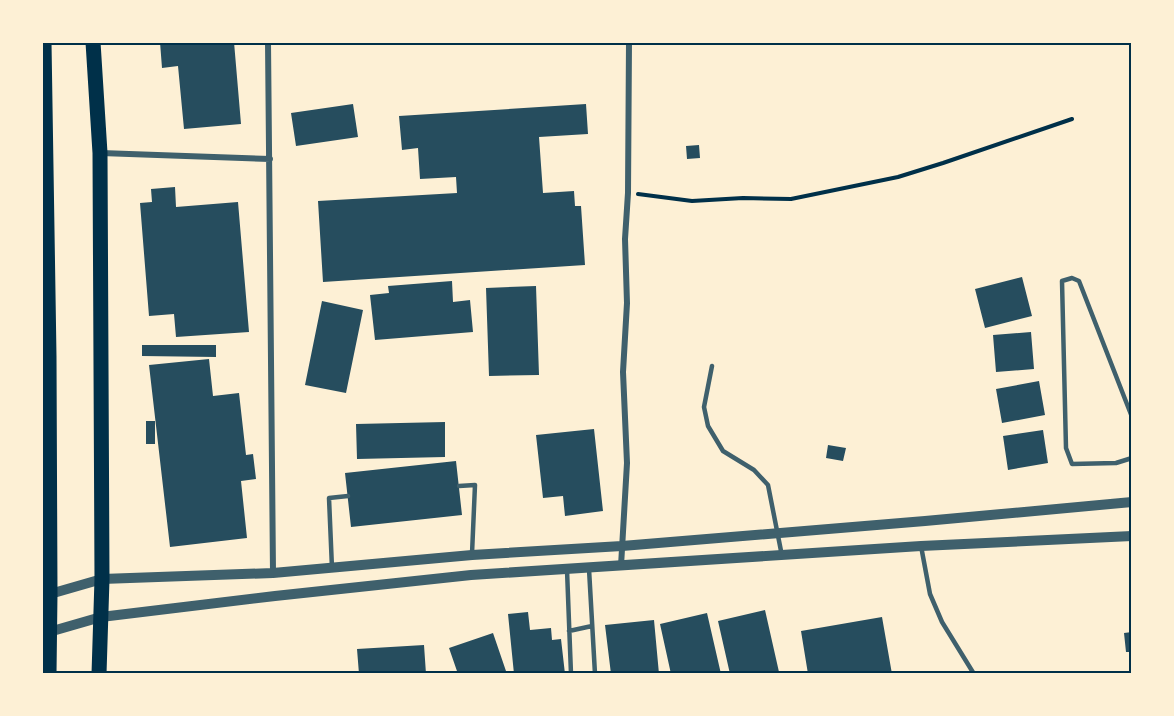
<svg xmlns="http://www.w3.org/2000/svg" width="1174" height="716" font-family="Poppins,sans-serif">
	<style>
		.building { fill: #264d5e }
		.lines { fill: none; stroke-linecap: round; stroke-linejoin: round }
		.path { stroke: #003049; stroke-width: 4 }
		.service { stroke: #3f606c; stroke-width: 4.5 }
		.minor { stroke: #3f606c; stroke-width: 6 }
		.tertiary { stroke: #3f606c; stroke-width: 10 }
		.primary { stroke: #003049; stroke-width: 15 }
		.neatline { fill: none; stroke: #003049; stroke-width: 2 }
	</style>
	<rect width="100%" height="100%" fill="#fdf0d5"/>
	<!-- building -->
	<path class="building" d="M 160,42 L 234,42 L 241,124 L 184,129 L 178,66 L 162,68 Z
		M 353,104 L 358,137 L 296,146 L 291,113 Z
		M 586,104 L 588,134 L 539,137 L 543,193 L 574,191 L 575,206 L 581,206 L 585,265 L 323,282 L 318,201 L 457,193 L 456,177 L 420,179 L 418,148 L 402,150 L 399,116 Z
		M 699,145 L 700,158 L 687,159 L 686,146 Z
		M 175,187 L 176,207 L 238,202 L 249,332 L 176,337 L 174,314 L 149,316 L 140,203 L 152,202 L 151,189 Z
		M 1022,277 L 1032,316 L 985,328 L 975,289 Z
		M 452,281 L 453,302 L 470,300 L 473,332 L 375,340 L 370,295 L 389,293 L 388,286 Z
		M 536,286 L 539,375 L 489,376 L 486,288 Z
		M 322,301 L 363,310 L 346,393 L 305,385 Z
		M 1031,332 L 1034,369 L 996,372 L 993,335 Z
		M 142,345 L 216,345 L 216,357 L 142,356 Z
		M 209,359 L 213,396 L 239,393 L 246,455 L 253,454 L 256,479 L 241,481 L 247,538 L 170,547 L 149,365 Z
		M 1039,381 L 1045,415 L 1002,423 L 996,389 Z
		M 146,421 L 155,421 L 155,444 L 146,444 Z
		M 445,422 L 445,457 L 357,459 L 356,424 Z
		M 594,429 L 603,511 L 565,516 L 563,496 L 543,498 L 536,435 Z
		M 1043,430 L 1048,463 L 1008,470 L 1003,436 Z
		M 828,445 L 846,448 L 843,461 L 826,458 Z
		M 456,461 L 462,515 L 351,527 L 345,473 Z
		M 765,610 L 779,672 L 770,674 L 730,674 L 718,621 Z
		M 528,612 L 530,630 L 551,628 L 552,640 L 561,639 L 565,674 L 514,674 L 508,614 Z
		M 707,613 L 721,674 L 671,674 L 660,624 Z
		M 882,617 L 892,674 L 808,674 L 801,631 Z
		M 654,620 L 659,674 L 611,674 L 605,625 Z
		M 1132,632 L 1132,652 L 1126,652 L 1124,633 Z
		M 493,633 L 507,674 L 458,674 L 449,648 Z
		M 424,645 L 426,674 L 359,674 L 357,649 Z"/>
	<g class="lines">
		<!-- path -->
		<path class="path" d="M 638,194 L 692,201 L 743,198 L 791,199 L 898,177 L 943,163 L 1072,119"/>
		<!-- service -->
		<path class="service" d="M 712,366 L 704,407 L 708,426 L 723,451 L 754,470 L 768,485 L 782,556
			M 1132,417 L 1079,281 L 1072,278 L 1062,281 L 1066,448 L 1072,464 L 1116,463 L 1132,458
			M 459,486 L 475,485 L 472,554
			M 921,546 L 930,594 L 942,622 L 974,674
			M 332,568 L 329,498 L 348,496
			M 589,569 L 595,674
			M 567,570 L 571,674
			M 569,631 L 592,626"/>
		<!-- minor -->
		<path class="minor" d="M 268,42 L 273,573
			M 101,153 L 270,159
			M 621,566 L 627,463 L 623,372 L 627,303 L 625,239 L 628,193 L 629,42"/>
		<!-- tertiary -->
		<path class="tertiary" d="M 42,600 L 50,594 L 102,579 L 273,573 L 472,555 L 622,546 L 925,521 L 1132,502
			M 42,631 L 49,632 L 101,617 L 275,596 L 471,575 L 921,546 L 1132,536"/>
		<!-- primary -->
		<path class="primary" d="M 44,42 L 49,356 L 50,594 L 49,674
			M 93,42 L 100,153 L 102,579 L 99,674"/>
	</g>
	<!-- border -->
	<rect width="1174" height="716" fill="none" stroke="#fdf0d5" stroke-width="87"/>
	<rect x="44" y="44" width="1086" height="628" class="neatline"/>
</svg>
